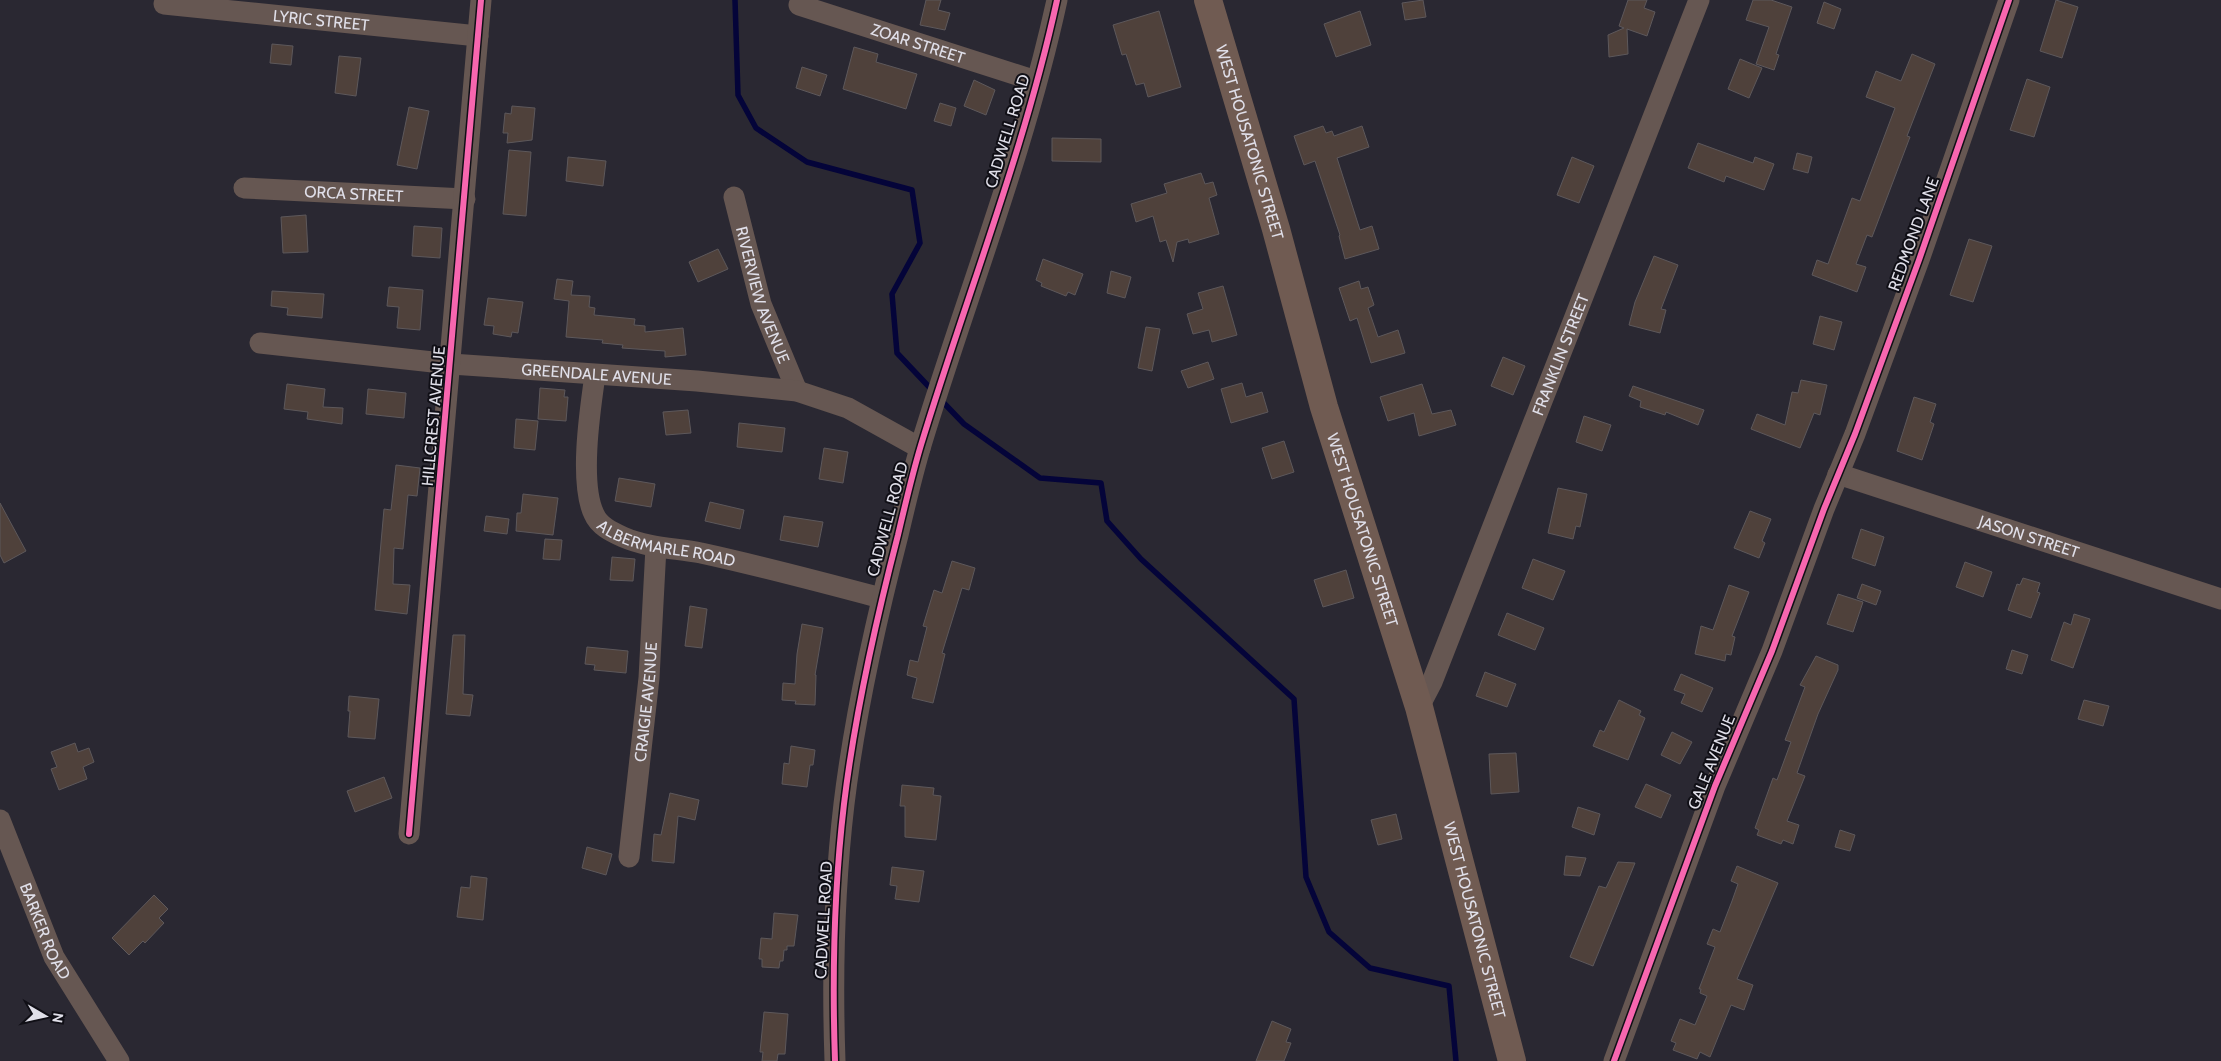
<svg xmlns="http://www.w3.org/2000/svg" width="2221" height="1061" font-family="Cabin,sans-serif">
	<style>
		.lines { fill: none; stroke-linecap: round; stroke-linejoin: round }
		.stream { stroke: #040439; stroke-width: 5.5 }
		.building { fill: #4f413b; stroke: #5d585b }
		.minor { stroke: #665752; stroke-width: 21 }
		.highway { stroke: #705b52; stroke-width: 28 }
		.cycleway-casing { stroke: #100f16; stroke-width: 9 }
		.cycleway { stroke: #f766af; stroke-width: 6 }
		.labels { text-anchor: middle; stroke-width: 4; stroke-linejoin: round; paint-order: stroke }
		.street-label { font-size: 16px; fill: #e0dfe9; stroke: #100f16 }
	</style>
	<rect width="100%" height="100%" fill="#2a2832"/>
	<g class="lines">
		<!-- stream -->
		<path class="stream" d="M 735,0 L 738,95 L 756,128 L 807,162 L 912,190 L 920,243 L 892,294 L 897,353 L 932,390
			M 940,399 L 964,424 L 1040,478 L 1101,483 L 1107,521 L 1141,559 L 1294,699 L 1306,877 L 1329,932 L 1370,968 L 1449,986 L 1456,1061"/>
	</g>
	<!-- building -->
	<path class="building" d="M 926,0 L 941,0 L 938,10 L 950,13 L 945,30 L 920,25 Z
		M 1423,0 L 1426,17 L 1405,20 L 1402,3 Z
		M 1628,0 L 1647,0 L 1644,8 L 1655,12 L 1647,36 L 1627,29 L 1628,54 L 1609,57 L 1608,35 L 1624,28 L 1619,26 Z
		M 1753,0 L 1771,0 L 1792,7 L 1776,54 L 1779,55 L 1774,70 L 1756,64 L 1769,27 L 1746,20 Z
		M 2056,0 L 2078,7 L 2062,58 L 2040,51 Z
		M 1824,2 L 1841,9 L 1834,29 L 1817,23 Z
		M 1159,11 L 1181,87 L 1148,97 L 1144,83 L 1136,85 L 1126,54 L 1122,55 L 1113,25 Z
		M 1360,11 L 1371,45 L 1336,57 L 1324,24 Z
		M 272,44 L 293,46 L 291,65 L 270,63 Z
		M 854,47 L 878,54 L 876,62 L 917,74 L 906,109 L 843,89 Z
		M 1912,54 L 1935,64 L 1907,136 L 1910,137 L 1872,237 L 1867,235 L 1856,264 L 1866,267 L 1857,292 L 1812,275 L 1817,260 L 1828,264 L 1852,198 L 1860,201 L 1895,108 L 1866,97 L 1876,71 L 1901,81 Z
		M 339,56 L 361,58 L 356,96 L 335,93 Z
		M 1740,59 L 1762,68 L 1749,98 L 1728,89 Z
		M 802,67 L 827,75 L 820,96 L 796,88 Z
		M 2027,79 L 2050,87 L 2034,137 L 2010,130 Z
		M 974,80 L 995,90 L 986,115 L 964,106 Z
		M 940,103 L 956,108 L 951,126 L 934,121 Z
		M 512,106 L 535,108 L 532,140 L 507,143 L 508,133 L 503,133 L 505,113 L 511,114 Z
		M 409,107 L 429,111 L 417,169 L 397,165 Z
		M 1323,126 L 1326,133 L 1332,131 L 1334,136 L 1362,126 L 1369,147 L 1337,158 L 1360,230 L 1372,226 L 1379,249 L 1345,259 L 1339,236 L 1340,235 L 1315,161 L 1304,165 L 1294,136 Z
		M 1052,138 L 1101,139 L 1101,162 L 1052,161 Z
		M 1698,143 L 1753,163 L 1755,157 L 1774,164 L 1764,190 L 1726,176 L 1724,182 L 1688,168 Z
		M 509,150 L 531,152 L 526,216 L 503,214 Z
		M 1797,153 L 1812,157 L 1808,173 L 1793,169 Z
		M 568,157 L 606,161 L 603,186 L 566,181 Z
		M 1572,157 L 1594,166 L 1579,203 L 1557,195 Z
		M 1201,173 L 1205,184 L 1213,182 L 1217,195 L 1209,198 L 1219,234 L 1189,243 L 1188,239 L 1177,242 L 1173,262 L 1166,240 L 1160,242 L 1153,216 L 1136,222 L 1131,204 L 1167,193 L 1164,184 Z
		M 306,215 L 308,252 L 283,253 L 281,217 Z
		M 414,226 L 442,228 L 440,258 L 412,256 Z
		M 1969,239 L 1992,246 L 1973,302 L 1950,295 Z
		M 718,249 L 728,269 L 698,282 L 689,262 Z
		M 1654,256 L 1678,265 L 1661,309 L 1666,310 L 1660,333 L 1629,325 L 1635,302 Z
		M 1043,259 L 1083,274 L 1075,295 L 1068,292 L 1066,296 L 1041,286 L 1042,283 L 1036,280 Z
		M 1111,271 L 1131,277 L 1125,298 L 1107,293 Z
		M 557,279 L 573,281 L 571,295 L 590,296 L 589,307 L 595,308 L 594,315 L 635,319 L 634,325 L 645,326 L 645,332 L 683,328 L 686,355 L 665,357 L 665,351 L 622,348 L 623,345 L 602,343 L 603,340 L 566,337 L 569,301 L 554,299 Z
		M 1359,281 L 1361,289 L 1368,287 L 1374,305 L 1368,308 L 1378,337 L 1398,330 L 1405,353 L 1371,363 L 1357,318 L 1350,321 L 1339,288 Z
		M 1223,286 L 1237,335 L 1212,342 L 1209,330 L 1193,334 L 1187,314 L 1203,309 L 1198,293 Z
		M 389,287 L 423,290 L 420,330 L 397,328 L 399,307 L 387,306 Z
		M 272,291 L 324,294 L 322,318 L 287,315 L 288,308 L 271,306 Z
		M 488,298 L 523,302 L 518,333 L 512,332 L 511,337 L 493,334 L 494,326 L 484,325 Z
		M 1820,316 L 1842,322 L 1834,350 L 1813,344 Z
		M 1146,327 L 1160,329 L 1152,371 L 1138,368 Z
		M 1503,357 L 1525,366 L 1513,395 L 1491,386 Z
		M 1208,362 L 1214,379 L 1188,388 L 1181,371 Z
		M 1801,380 L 1827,385 L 1820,415 L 1814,413 L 1800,448 L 1751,429 L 1757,414 L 1785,425 L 1792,392 L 1798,393 Z
		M 1242,383 L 1246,397 L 1262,392 L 1268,412 L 1231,423 L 1221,389 Z
		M 287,384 L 325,389 L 323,407 L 343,408 L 342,424 L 307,419 L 308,412 L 284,409 Z
		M 1422,384 L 1432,414 L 1451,410 L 1456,425 L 1419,436 L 1414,413 L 1388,421 L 1380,397 Z
		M 1633,386 L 1704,410 L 1698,425 L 1666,412 L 1665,415 L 1640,407 L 1641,401 L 1629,396 Z
		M 540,388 L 565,390 L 564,397 L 568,397 L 566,421 L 538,419 Z
		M 368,389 L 406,393 L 404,418 L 366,414 Z
		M 1914,397 L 1936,404 L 1930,422 L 1934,424 L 1922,460 L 1897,451 Z
		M 688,410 L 691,433 L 666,435 L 663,412 Z
		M 1584,416 L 1611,425 L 1602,451 L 1576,442 Z
		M 516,419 L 538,421 L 535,450 L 514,448 Z
		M 739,423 L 785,428 L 782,452 L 737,447 Z
		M 1284,441 L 1294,472 L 1272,479 L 1262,448 Z
		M 824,448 L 848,452 L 843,483 L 819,479 Z
		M 396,465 L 420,468 L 417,496 L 408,495 L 403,549 L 394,548 L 393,584 L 410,585 L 407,614 L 375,610 L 384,509 L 391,510 Z
		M 619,478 L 655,484 L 651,507 L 615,501 Z
		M 1558,488 L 1587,494 L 1580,527 L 1576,526 L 1573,539 L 1548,533 Z
		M 523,494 L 558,498 L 553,535 L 516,531 L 517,513 L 521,513 Z
		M 710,502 L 744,510 L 740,529 L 705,521 Z
		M 0,503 L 26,551 L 4,563 L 0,555 Z
		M 1750,511 L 1771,519 L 1762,541 L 1765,543 L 1759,558 L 1734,548 Z
		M 486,516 L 509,519 L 507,534 L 484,531 Z
		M 784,516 L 823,522 L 818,547 L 780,540 Z
		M 1861,529 L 1884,537 L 1875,566 L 1852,558 Z
		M 545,539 L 562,540 L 560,560 L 543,559 Z
		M 612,557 L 635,559 L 633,581 L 610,580 Z
		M 1533,559 L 1565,571 L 1553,600 L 1522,588 Z
		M 952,561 L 975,568 L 969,590 L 962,588 L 942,653 L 945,654 L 933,703 L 912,698 L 917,678 L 907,675 L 910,660 L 918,662 L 927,627 L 923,626 L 934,590 L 942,593 Z
		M 1965,562 L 1992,572 L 1983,597 L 1956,587 Z
		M 1346,570 L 1354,598 L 1323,607 L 1314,580 Z
		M 2023,578 L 2040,583 L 2037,592 L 2040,593 L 2031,618 L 2008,610 L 2017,584 L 2020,585 Z
		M 1862,584 L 1881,591 L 1876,605 L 1857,598 Z
		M 1729,585 L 1749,592 L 1732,636 L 1735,637 L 1731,655 L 1726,654 L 1725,661 L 1695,654 L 1701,626 L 1713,630 Z
		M 1838,594 L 1863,602 L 1853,632 L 1827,624 Z
		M 690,606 L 707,609 L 702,648 L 685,646 Z
		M 1507,613 L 1544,628 L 1535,650 L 1498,635 Z
		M 2074,614 L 2090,619 L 2073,668 L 2051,660 L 2064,622 L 2071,625 Z
		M 802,624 L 823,628 L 815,675 L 816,675 L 815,705 L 795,704 L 796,701 L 782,700 L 783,683 L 795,684 L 797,654 Z
		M 453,635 L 465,635 L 463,694 L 473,695 L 470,716 L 446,714 Z
		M 587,647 L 628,651 L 626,673 L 594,670 L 595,665 L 585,664 Z
		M 2012,650 L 2028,655 L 2022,674 L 2006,669 Z
		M 1816,656 L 1838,665 L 1838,670 L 1818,714 L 1797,773 L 1805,776 L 1787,821 L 1799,825 L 1793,844 L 1783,840 L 1781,844 L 1757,835 L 1759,830 L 1755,828 L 1773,778 L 1777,780 L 1791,742 L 1785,740 L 1805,687 L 1800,685 Z
		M 1485,672 L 1516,684 L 1507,707 L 1476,696 Z
		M 1681,674 L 1713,688 L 1702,712 L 1681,703 L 1685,694 L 1674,690 Z
		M 349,696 L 379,699 L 375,739 L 348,737 L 350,711 L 348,711 Z
		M 1619,700 L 1641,711 L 1639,715 L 1645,718 L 1628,760 L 1593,746 L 1600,730 L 1604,732 Z
		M 2084,700 L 2109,706 L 2103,726 L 2078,719 Z
		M 1672,732 L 1692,742 L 1680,764 L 1661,755 Z
		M 75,743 L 78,752 L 89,748 L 94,762 L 83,767 L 87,779 L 59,790 L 51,769 L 57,767 L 51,752 Z
		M 791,746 L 815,750 L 813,765 L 810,765 L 807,787 L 782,784 L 784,763 L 789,764 Z
		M 1516,753 L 1519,792 L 1491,794 L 1489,754 Z
		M 384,777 L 392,798 L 355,812 L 347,791 Z
		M 1646,784 L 1671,795 L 1661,818 L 1635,807 Z
		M 902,785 L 934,788 L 933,795 L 941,796 L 936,840 L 905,837 L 905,806 L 900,806 Z
		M 670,793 L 699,800 L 695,820 L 678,816 L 674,863 L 652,861 L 654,834 L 661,835 Z
		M 1578,807 L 1600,814 L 1594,835 L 1572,827 Z
		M 1396,814 L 1402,839 L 1378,845 L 1371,820 Z
		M 1840,830 L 1855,835 L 1850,851 L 1835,847 Z
		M 587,847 L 612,854 L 606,875 L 582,868 Z
		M 1566,856 L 1586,858 L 1580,876 L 1564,875 Z
		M 1618,862 L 1635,863 L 1593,966 L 1570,957 L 1599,886 L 1606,888 Z
		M 1737,866 L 1778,883 L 1737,979 L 1753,985 L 1744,1010 L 1731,1005 L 1710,1057 L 1700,1052 L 1697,1059 L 1673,1050 L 1676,1043 L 1671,1041 L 1680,1019 L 1695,1025 L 1707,996 L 1700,993 L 1701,989 L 1699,989 L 1715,947 L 1707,944 L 1713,929 L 1720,932 L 1732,901 L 1738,884 L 1731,881 Z
		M 892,867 L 924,871 L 919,902 L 895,899 L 897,886 L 890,885 Z
		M 471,876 L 487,878 L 483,920 L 457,917 L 461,887 L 470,888 Z
		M 154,895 L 168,909 L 159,918 L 164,923 L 145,943 L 143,941 L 129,955 L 112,938 Z
		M 774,913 L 798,915 L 794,946 L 787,946 L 787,950 L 784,950 L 783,961 L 780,961 L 779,968 L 762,967 L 762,959 L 759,959 L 761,938 L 772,939 Z
		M 764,1012 L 788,1014 L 785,1054 L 778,1054 L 777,1061 L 762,1061 L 763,1052 L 760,1052 Z
		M 1272,1021 L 1291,1029 L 1286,1042 L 1291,1043 L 1284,1061 L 1256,1061 Z"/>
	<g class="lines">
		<!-- minor -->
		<g class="minor">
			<path id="s1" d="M 164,4 L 478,36"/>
			<path id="s2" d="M 799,5 L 1036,81"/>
			<path id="s3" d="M 244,188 L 465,199"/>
			<path id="s4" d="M 734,197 L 761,304 L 797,391"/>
			<path id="s5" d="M 260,343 L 451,364 L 697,381 L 797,391 L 848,408 L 920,448"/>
			<path id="s6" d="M 595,375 C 590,410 579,483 594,514 C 599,526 612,532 623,537 C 648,548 675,548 701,553 C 761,566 821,582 881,598"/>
			<path id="s7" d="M 1838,474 L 2221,599"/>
			<path id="s8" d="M 1419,707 L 1432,682 L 1699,0"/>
			<path id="s9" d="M 0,820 L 54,957 L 119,1061"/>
			<path d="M 409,834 L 481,0"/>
			<path id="s10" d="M 629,857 L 649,678 L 656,547"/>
			<path d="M 835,1061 C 832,975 834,889 844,804 C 855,713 875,624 898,535 C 905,505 912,475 921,445 C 966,297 1024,152 1057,0"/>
			<path d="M 1614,1061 L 1715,786 L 1772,651 L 1824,509 L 1855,434 L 1919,260 L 2009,0"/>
		</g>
		<!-- highway -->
		<path class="highway" id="s11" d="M 1208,0 L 1276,229 L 1324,407 L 1419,707 L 1512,1061"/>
		<!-- cycleway casing -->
		<g class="cycleway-casing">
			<path id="cycleway" d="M 409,834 L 481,0
				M 835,1061 C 832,975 834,889 844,804 C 855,713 875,624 898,535 C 905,505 912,475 921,445 C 966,297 1024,152 1057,0
				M 1614,1061 L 1715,786 L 1772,651 L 1824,509 L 1855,434 L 1919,260 L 2009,0"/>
		</g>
		<!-- cycleway -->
		<use href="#cycleway" class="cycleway"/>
	</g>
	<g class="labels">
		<!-- street labels -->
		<g class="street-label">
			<text dy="6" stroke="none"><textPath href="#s1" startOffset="158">LYRIC STREET</textPath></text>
			<text dy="6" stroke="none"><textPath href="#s2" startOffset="125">ZOAR STREET</textPath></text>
			<text transform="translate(1007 131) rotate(-73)" y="6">CADWELL ROAD</text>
			<text dy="6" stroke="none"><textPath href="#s11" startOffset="148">WEST HOUSATONIC STREET</textPath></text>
			<text dy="6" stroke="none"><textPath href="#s3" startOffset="110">ORCA STREET</textPath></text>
			<text transform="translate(1913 234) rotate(-70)" y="6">REDMOND LANE</text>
			<text dy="6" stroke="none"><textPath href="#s4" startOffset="102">RIVERVIEW AVENUE</textPath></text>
			<text dy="6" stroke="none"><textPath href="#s8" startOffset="380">FRANKLIN STREET</textPath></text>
			<text dy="6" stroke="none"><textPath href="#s5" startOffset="338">GREENDALE AVENUE</textPath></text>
			<text transform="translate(433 416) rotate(-85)" y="6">HILLCREST AVENUE</text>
			<text transform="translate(887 519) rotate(-75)" y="6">CADWELL ROAD</text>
			<text dy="6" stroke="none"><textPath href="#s11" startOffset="552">WEST HOUSATONIC STREET</textPath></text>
			<text dy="6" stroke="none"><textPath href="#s7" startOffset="201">JASON STREET</textPath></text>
			<text dy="6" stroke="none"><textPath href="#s6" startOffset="222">ALBERMARLE ROAD</textPath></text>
			<text dy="6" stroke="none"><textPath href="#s10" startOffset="156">CRAIGIE AVENUE</textPath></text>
			<text transform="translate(1711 762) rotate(-68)" y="6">GALE AVENUE</text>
			<text dy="6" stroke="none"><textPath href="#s11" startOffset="958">WEST HOUSATONIC STREET</textPath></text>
			<text transform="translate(823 920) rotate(-87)" y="6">CADWELL ROAD</text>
			<text dy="6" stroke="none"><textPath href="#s9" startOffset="120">BARKER ROAD</textPath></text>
		</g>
	</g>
	<!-- north arrow -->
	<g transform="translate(45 1016) rotate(99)" stroke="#100f16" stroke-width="4" paint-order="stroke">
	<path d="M0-4L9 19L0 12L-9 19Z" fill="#e0dfe9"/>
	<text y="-8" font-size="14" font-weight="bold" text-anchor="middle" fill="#e0dfe9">N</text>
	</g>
</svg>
